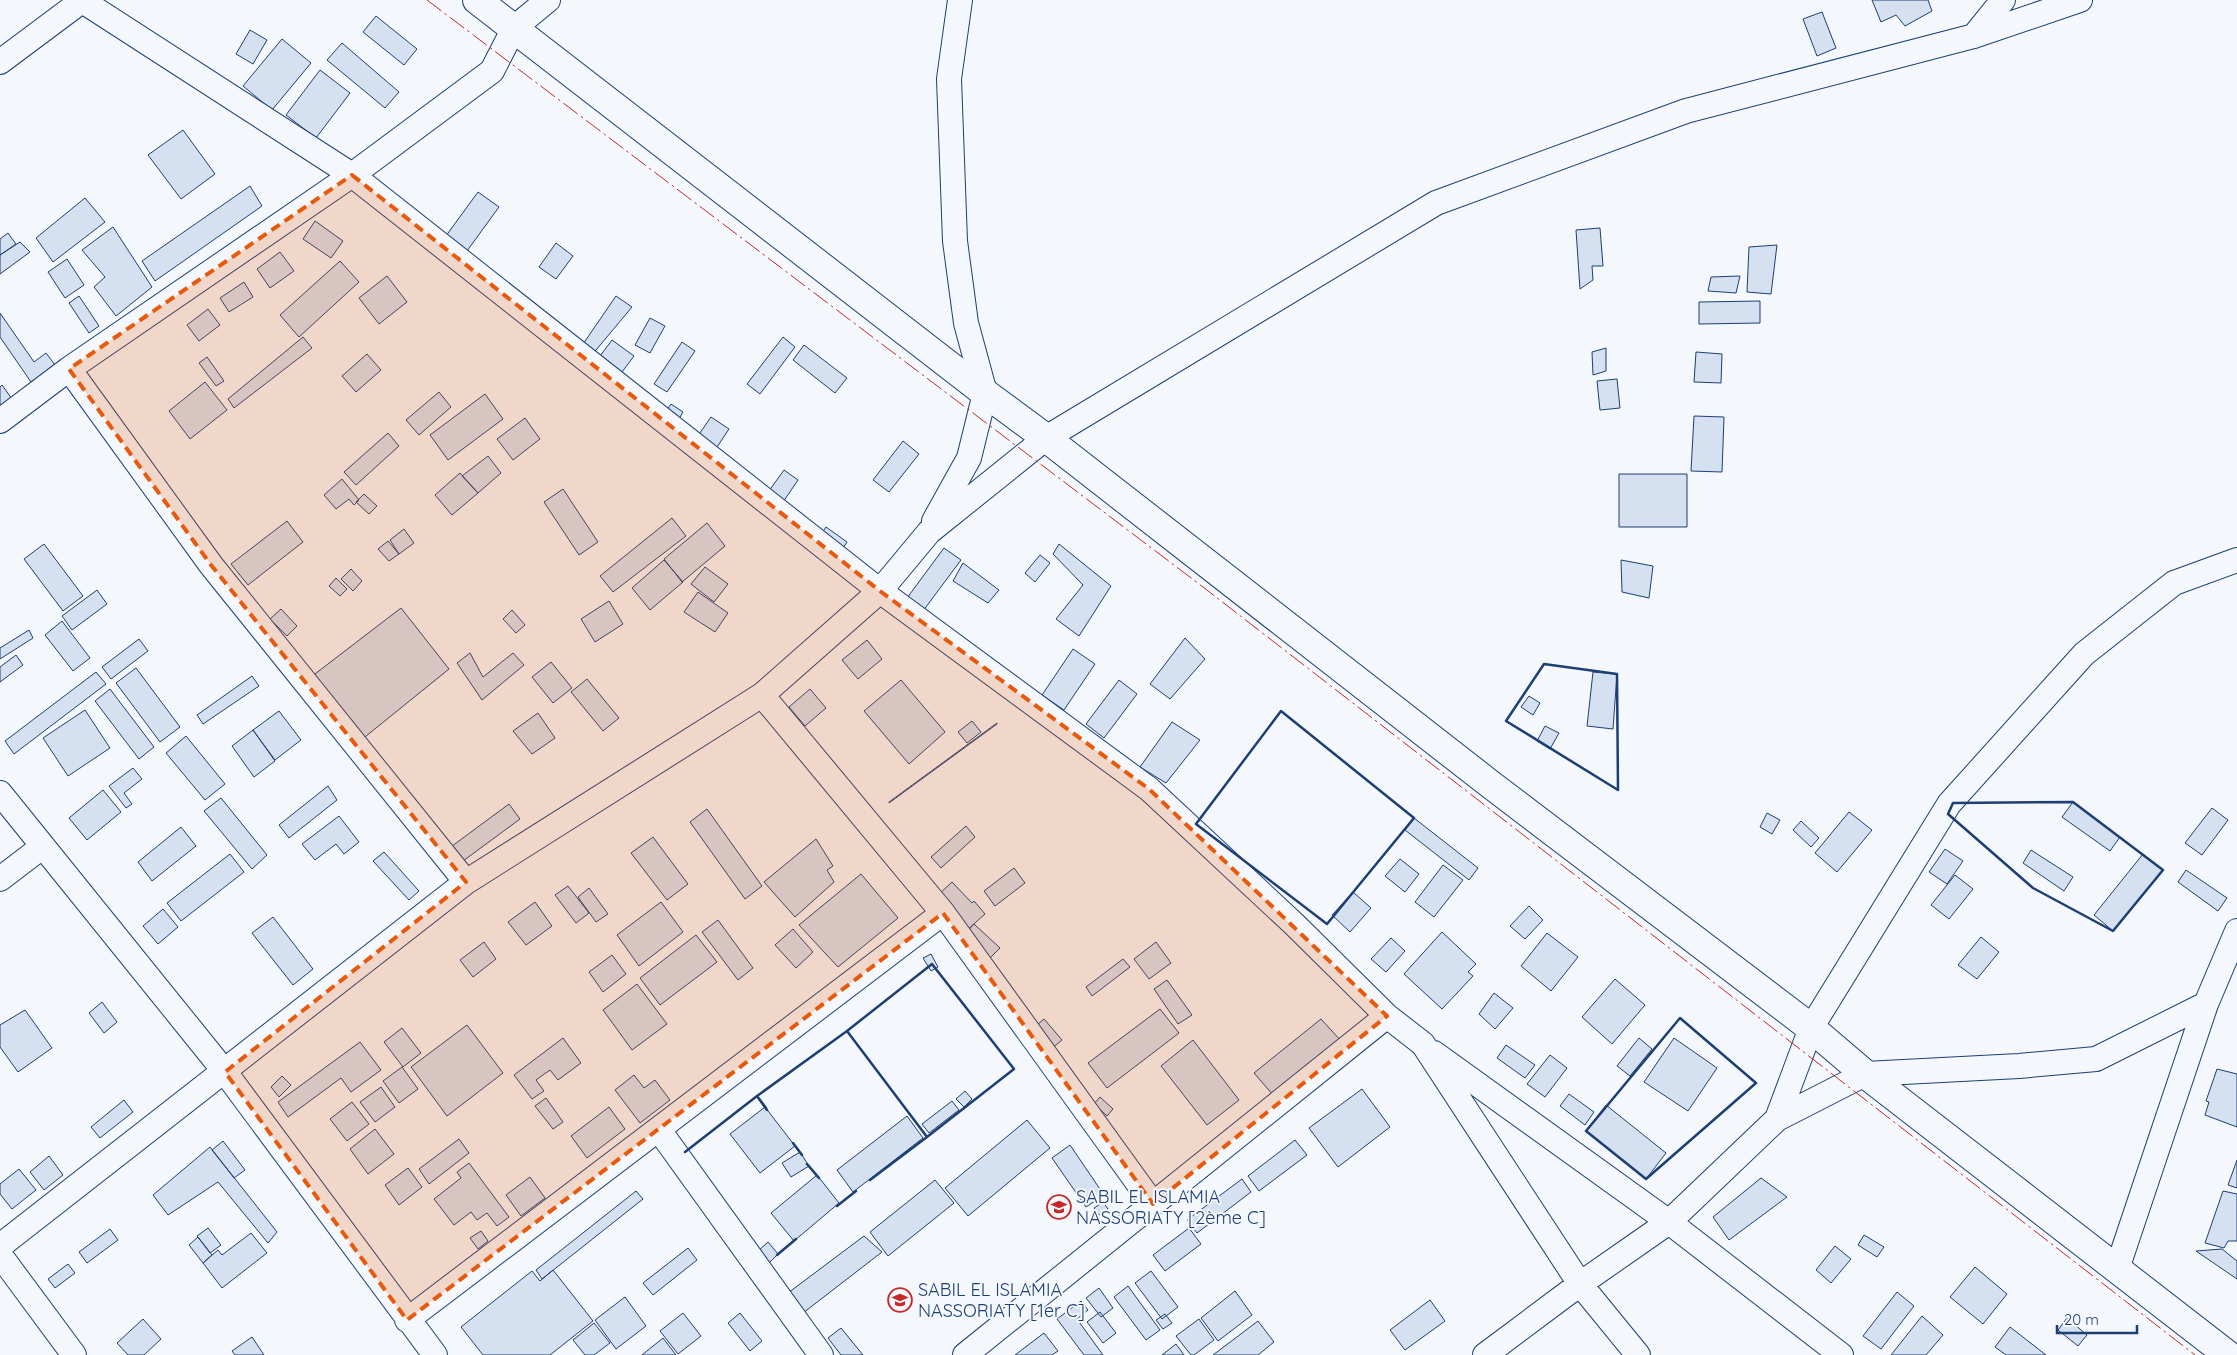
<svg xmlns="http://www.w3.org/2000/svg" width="2237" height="1355" font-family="Quicksand,sans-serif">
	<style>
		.building { fill: #d5e0f0; stroke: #1d3f73 }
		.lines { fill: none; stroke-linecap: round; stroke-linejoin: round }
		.minor-casing { stroke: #1d3f73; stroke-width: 26 }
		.tertiary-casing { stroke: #1d3f73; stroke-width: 30 }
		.minor { stroke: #f4f7fb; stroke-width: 24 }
		.tertiary { stroke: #f4f7fb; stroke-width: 28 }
		.wall { stroke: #1d3f73; stroke-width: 2.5 }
		.power { stroke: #c62828; stroke-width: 1; stroke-dasharray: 18 4 2.5 4; stroke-linecap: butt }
		.marked { fill: #e8590c; fill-opacity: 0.2; stroke: #e8590c; stroke-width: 4; stroke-dasharray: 10 6; stroke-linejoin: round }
		.labels { text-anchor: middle; stroke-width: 4; stroke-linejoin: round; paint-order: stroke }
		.poi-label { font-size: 18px; fill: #1d3f73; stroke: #f4f7fb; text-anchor: start }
	</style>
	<rect width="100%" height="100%" fill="#f4f7fb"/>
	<!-- building -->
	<path class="building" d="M 1872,0 L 1928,0 L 1932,11 L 1905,26 L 1896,15 L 1881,22 Z
		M 1822,12 L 1836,48 L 1817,56 L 1803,19 Z
		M 376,16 L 417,49 L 404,65 L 363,32 Z
		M 250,30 L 267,40 L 253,64 L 236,54 Z
		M 282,39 L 311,63 L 272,110 L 243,86 Z
		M 342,43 L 399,92 L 385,108 L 327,60 Z
		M 320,70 L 350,93 L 316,138 L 286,115 Z
		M 183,130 L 215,174 L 181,199 L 148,155 Z
		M 250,186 L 262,206 L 155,281 L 142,261 Z
		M 478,192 L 499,207 L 464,255 L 443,240 Z
		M 85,198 L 105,222 L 53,262 L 36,238 Z
		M 315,221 L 343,241 L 331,258 L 303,239 Z
		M 113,227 L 152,287 L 116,316 L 94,287 L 105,277 L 82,250 Z
		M 1600,228 L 1603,266 L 1592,266 L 1593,280 L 1580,289 L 1576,230 Z
		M 8,233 L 16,244 L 0,255 L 0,239 Z
		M 20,242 L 30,252 L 0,274 L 0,255 Z
		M 556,243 L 573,256 L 556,279 L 539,267 Z
		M 1777,245 L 1771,294 L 1747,292 L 1749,247 Z
		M 280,252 L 294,271 L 270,288 L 257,269 Z
		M 67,259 L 84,285 L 65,298 L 48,272 Z
		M 340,261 L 359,282 L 299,337 L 280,315 Z
		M 387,276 L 407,302 L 379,324 L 359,298 Z
		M 1740,276 L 1736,293 L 1708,291 L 1711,277 Z
		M 244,282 L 253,297 L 229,312 L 220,298 Z
		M 79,296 L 99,326 L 89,333 L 69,303 Z
		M 616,296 L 632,307 L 591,356 L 581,347 Z
		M 1760,301 L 1760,323 L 1699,324 L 1699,302 Z
		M 208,309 L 220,325 L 199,341 L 187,325 Z
		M 0,313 L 34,362 L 46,353 L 55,365 L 31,382 L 0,337 Z
		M 650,318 L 665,326 L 650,353 L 635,345 Z
		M 303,337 L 312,348 L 234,408 L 228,399 Z
		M 783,337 L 795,347 L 760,394 L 747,384 Z
		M 612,340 L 634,356 L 619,376 L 597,360 Z
		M 682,342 L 695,351 L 667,392 L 654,384 Z
		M 804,345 L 847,378 L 835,393 L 793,360 Z
		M 1606,348 L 1606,371 L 1593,375 L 1592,352 Z
		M 1696,352 L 1722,354 L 1721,383 L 1694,382 Z
		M 367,354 L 381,370 L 356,392 L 342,376 Z
		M 207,357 L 224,381 L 216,386 L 199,363 Z
		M 1617,379 L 1620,408 L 1600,410 L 1597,381 Z
		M 205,382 L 227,410 L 190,439 L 169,411 Z
		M 2,385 L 12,399 L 0,407 L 0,387 Z
		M 439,392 L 451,407 L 419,435 L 406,420 Z
		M 485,394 L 503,419 L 448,460 L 430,435 Z
		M 671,404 L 683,412 L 676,424 L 663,416 Z
		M 1694,416 L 1724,417 L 1722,472 L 1691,471 Z
		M 711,417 L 729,429 L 713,453 L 695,440 Z
		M 525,418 L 540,439 L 513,460 L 497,439 Z
		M 388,433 L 399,446 L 356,485 L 344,472 Z
		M 903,441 L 919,454 L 889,492 L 873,480 Z
		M 488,456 L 501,473 L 478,493 L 462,476 Z
		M 784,470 L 798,480 L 781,505 L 766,495 Z
		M 460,473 L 478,493 L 452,515 L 435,495 Z
		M 1619,474 L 1687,474 L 1687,527 L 1619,527 Z
		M 342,479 L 359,500 L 354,505 L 349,499 L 336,509 L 324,495 Z
		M 563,489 L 598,542 L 579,555 L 544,502 Z
		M 364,494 L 377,506 L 369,514 L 356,502 Z
		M 672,518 L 686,536 L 613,592 L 600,576 Z
		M 287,521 L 303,542 L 248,585 L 231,564 Z
		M 707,523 L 725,546 L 682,582 L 664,559 Z
		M 826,527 L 847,542 L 841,551 L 820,536 Z
		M 404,529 L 414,543 L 399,554 L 390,540 Z
		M 388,541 L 399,554 L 389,561 L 378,549 Z
		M 44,544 L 83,596 L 63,611 L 24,559 Z
		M 1059,544 L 1111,586 L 1079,636 L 1056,619 L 1083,585 L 1053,554 Z
		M 944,548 L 961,560 L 923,611 L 907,598 Z
		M 1040,555 L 1050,563 L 1035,582 L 1025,573 Z
		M 664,560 L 683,582 L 650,610 L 632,588 Z
		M 1621,560 L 1653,566 L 1649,598 L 1622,592 Z
		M 963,563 L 999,590 L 988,603 L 953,581 Z
		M 705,567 L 728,584 L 714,602 L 691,584 Z
		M 351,569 L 362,581 L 353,591 L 341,579 Z
		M 336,578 L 347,589 L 340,596 L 329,586 Z
		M 97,590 L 107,604 L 72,630 L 62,616 Z
		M 698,592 L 728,613 L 715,632 L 684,612 Z
		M 609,601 L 623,624 L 595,642 L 581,619 Z
		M 401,608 L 449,669 L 360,741 L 311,677 Z
		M 281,609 L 297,626 L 287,636 L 270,619 Z
		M 512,610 L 525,625 L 516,633 L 503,619 Z
		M 62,621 L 90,658 L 73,671 L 45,635 Z
		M 29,630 L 33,638 L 0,659 L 0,648 Z
		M 1185,638 L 1205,659 L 1170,699 L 1150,684 Z
		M 139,639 L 148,651 L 111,679 L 102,667 Z
		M 867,640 L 882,659 L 858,679 L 842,660 Z
		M 1073,649 L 1095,664 L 1064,710 L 1042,695 Z
		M 470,653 L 483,677 L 513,653 L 524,665 L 482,700 L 457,663 Z
		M 16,655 L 23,665 L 0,682 L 0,667 Z
		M 551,662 L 572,688 L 553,703 L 532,677 Z
		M 136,668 L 180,727 L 160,742 L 116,683 Z
		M 96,672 L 106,684 L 14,754 L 5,741 Z
		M 1593,672 L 1617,674 L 1613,729 L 1587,726 Z
		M 252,676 L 259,686 L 203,724 L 197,715 Z
		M 587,679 L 619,718 L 603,731 L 571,692 Z
		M 901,680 L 945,732 L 909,764 L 864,711 Z
		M 1119,680 L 1137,694 L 1104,738 L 1086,724 Z
		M 110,689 L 154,747 L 139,759 L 95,701 Z
		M 810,689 L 826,708 L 805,726 L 789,707 Z
		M 1529,696 L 1540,703 L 1533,715 L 1521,707 Z
		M 85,710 L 110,748 L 68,776 L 43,738 Z
		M 279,711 L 301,740 L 275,760 L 253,730 Z
		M 538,713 L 555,738 L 532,754 L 513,731 Z
		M 972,721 L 981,732 L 967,743 L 958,732 Z
		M 1172,722 L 1200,740 L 1166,783 L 1140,767 Z
		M 997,723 L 997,724 L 889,803 L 889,802 Z
		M 1545,726 L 1559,733 L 1550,749 L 1537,741 Z
		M 253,730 L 275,761 L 254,777 L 232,746 Z
		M 186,736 L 225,784 L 205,800 L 166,753 Z
		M 133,768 L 142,779 L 124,793 L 132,804 L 126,808 L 109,786 Z
		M 328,786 L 337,800 L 289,838 L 279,825 Z
		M 103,790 L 121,812 L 87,840 L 69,818 Z
		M 221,798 L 267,855 L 252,869 L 204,811 Z
		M 2073,802 L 2120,837 L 2110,851 L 2062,817 Z
		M 509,804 L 520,819 L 459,864 L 448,849 Z
		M 2212,808 L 2228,820 L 2202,855 L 2185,843 Z
		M 707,809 L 762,886 L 745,899 L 690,822 Z
		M 1849,812 L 1872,830 L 1837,872 L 1815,853 Z
		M 1767,813 L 1780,820 L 1772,834 L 1760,827 Z
		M 339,816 L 359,842 L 344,854 L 336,844 L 315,860 L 302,844 Z
		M 1414,818 L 1478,868 L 1469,880 L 1405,830 Z
		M 1801,821 L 1819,838 L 1811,847 L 1793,830 Z
		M 966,826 L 975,837 L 941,868 L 931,857 Z
		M 181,827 L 196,846 L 152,881 L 138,862 Z
		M 653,837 L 688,884 L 667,900 L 631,853 Z
		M 816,839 L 833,866 L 827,870 L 834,882 L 795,917 L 764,882 Z
		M 1945,849 L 1963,861 L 1947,884 L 1929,872 Z
		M 2031,850 L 2073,877 L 2064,891 L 2023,863 Z
		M 384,852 L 419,891 L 409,900 L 373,861 Z
		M 230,854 L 244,872 L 181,921 L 167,903 Z
		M 2143,854 L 2163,870 L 2113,931 L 2094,915 Z
		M 1400,859 L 1419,874 L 1405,892 L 1385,876 Z
		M 1443,865 L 1463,880 L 1434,917 L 1415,902 Z
		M 1014,868 L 1025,883 L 995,906 L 984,891 Z
		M 2186,870 L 2227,898 L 2218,911 L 2178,882 Z
		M 861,874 L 898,918 L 838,967 L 799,925 Z
		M 1955,875 L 1973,889 L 1949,919 L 1931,905 Z
		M 952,882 L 972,903 L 974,901 L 985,914 L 966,931 L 936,897 Z
		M 568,886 L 589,913 L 576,923 L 555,895 Z
		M 589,888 L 608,914 L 596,922 L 578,897 Z
		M 1353,892 L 1371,908 L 1350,932 L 1332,915 Z
		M 535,902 L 552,926 L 526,945 L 508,922 Z
		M 661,902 L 683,932 L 639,966 L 617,935 Z
		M 1529,906 L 1543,920 L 1525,939 L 1510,926 Z
		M 163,909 L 178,927 L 158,944 L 143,926 Z
		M 273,917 L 313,969 L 293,985 L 252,933 Z
		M 718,920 L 753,968 L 738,980 L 702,932 Z
		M 974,924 L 1000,948 L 987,961 L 962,937 Z
		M 793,929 L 813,952 L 796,968 L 775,945 Z
		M 1442,932 L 1476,964 L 1468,972 L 1473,976 L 1442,1009 L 1404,974 Z
		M 1547,933 L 1578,957 L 1551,991 L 1521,966 Z
		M 696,935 L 717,962 L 660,1005 L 640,978 Z
		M 1981,937 L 1999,952 L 1977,979 L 1958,965 Z
		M 1391,938 L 1405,951 L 1386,972 L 1371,959 Z
		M 484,942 L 496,959 L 473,977 L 460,960 Z
		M 1156,942 L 1171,963 L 1149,979 L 1134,959 Z
		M 931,954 L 938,967 L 931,971 L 923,958 Z
		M 612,955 L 626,974 L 603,992 L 589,972 Z
		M 1123,959 L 1130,967 L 1092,996 L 1086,987 Z
		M 1615,979 L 1645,1005 L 1612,1044 L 1582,1017 Z
		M 1167,980 L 1192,1015 L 1178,1024 L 1154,989 Z
		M 637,984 L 667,1024 L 632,1050 L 603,1010 Z
		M 1494,993 L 1513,1008 L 1495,1029 L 1479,1014 Z
		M 102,1002 L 117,1022 L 104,1033 L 89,1013 Z
		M 1160,1009 L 1179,1033 L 1107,1088 L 1088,1063 Z
		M 25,1010 L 52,1048 L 18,1072 L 0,1047 L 0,1025 Z
		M 1044,1019 L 1062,1040 L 1050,1050 L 1032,1029 Z
		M 1321,1019 L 1342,1042 L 1273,1095 L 1254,1073 Z
		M 467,1025 L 503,1073 L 447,1116 L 411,1067 Z
		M 402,1028 L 421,1053 L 403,1067 L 384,1042 Z
		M 563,1038 L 581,1063 L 558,1080 L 550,1070 L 536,1080 L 544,1091 L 532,1099 L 514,1075 Z
		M 1639,1038 L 1652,1049 L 1630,1076 L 1617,1066 Z
		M 1674,1038 L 1717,1068 L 1688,1111 L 1644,1082 Z
		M 1193,1040 L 1239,1100 L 1207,1125 L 1161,1066 Z
		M 360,1042 L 381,1070 L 351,1092 L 341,1078 L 288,1117 L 278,1102 Z
		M 1506,1045 L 1535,1065 L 1525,1078 L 1497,1058 Z
		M 1550,1055 L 1567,1068 L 1545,1097 L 1527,1084 Z
		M 402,1067 L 418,1089 L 399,1103 L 383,1081 Z
		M 2217,1069 L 2237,1074 L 2237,1127 L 2205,1115 L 2209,1102 L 2206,1101 Z
		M 634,1075 L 644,1088 L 655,1080 L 670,1100 L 640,1123 L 615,1090 Z
		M 282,1076 L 291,1085 L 279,1097 L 271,1087 Z
		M 381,1087 L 395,1107 L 375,1122 L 360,1102 Z
		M 1362,1089 L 1390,1127 L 1338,1167 L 1309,1128 Z
		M 965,1091 L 972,1099 L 964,1107 L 956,1099 Z
		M 1569,1094 L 1594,1112 L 1585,1125 L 1560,1106 Z
		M 1100,1097 L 1113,1109 L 1107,1116 L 1094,1104 Z
		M 546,1098 L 563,1122 L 553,1129 L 535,1106 Z
		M 124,1100 L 133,1112 L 100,1138 L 91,1127 Z
		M 952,1101 L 959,1110 L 929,1133 L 922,1124 Z
		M 352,1102 L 369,1124 L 347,1141 L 330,1119 Z
		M 1606,1105 L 1666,1153 L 1646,1179 L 1586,1131 Z
		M 609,1107 L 625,1129 L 587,1158 L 571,1136 Z
		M 765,1107 L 795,1146 L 760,1173 L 730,1134 Z
		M 907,1116 L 923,1138 L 853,1192 L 837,1170 Z
		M 1027,1120 L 1050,1148 L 968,1216 L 945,1188 Z
		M 375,1129 L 394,1154 L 368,1174 L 350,1149 Z
		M 459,1139 L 469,1153 L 429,1184 L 419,1169 Z
		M 1295,1140 L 1307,1155 L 1259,1191 L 1248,1176 Z
		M 223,1141 L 245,1170 L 234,1178 L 212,1150 Z
		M 1070,1145 L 1104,1195 L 1086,1207 L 1052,1158 Z
		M 210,1147 L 277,1232 L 268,1243 L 218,1182 L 168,1215 L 153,1195 Z
		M 800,1152 L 809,1166 L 791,1177 L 782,1163 Z
		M 49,1156 L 63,1175 L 44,1190 L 30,1172 Z
		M 2237,1160 L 2237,1188 L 2228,1185 Z
		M 469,1163 L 509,1217 L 497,1226 L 487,1213 L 477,1220 L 471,1212 L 454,1225 L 434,1199 L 461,1178 L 457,1172 Z
		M 408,1168 L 422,1187 L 399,1205 L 385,1185 Z
		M 19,1169 L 36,1190 L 12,1209 L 0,1194 L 0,1184 Z
		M 817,1175 L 839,1203 L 794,1241 L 771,1213 Z
		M 530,1177 L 545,1198 L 521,1216 L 506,1195 Z
		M 1761,1178 L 1787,1197 L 1729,1240 L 1713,1217 Z
		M 1242,1179 L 1251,1192 L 1197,1233 L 1187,1220 Z
		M 935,1180 L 954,1203 L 888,1256 L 870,1232 Z
		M 636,1191 L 643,1199 L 542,1279 L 536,1270 Z
		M 2223,1191 L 2237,1194 L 2237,1241 L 2228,1241 L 2224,1248 L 2205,1243 Z
		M 1103,1202 L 1108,1209 L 1099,1215 L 1094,1208 Z
		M 208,1228 L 221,1245 L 210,1253 L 197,1236 Z
		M 1189,1228 L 1201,1244 L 1165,1271 L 1153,1255 Z
		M 110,1229 L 118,1240 L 87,1263 L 79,1252 Z
		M 481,1231 L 488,1241 L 478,1249 L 470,1238 Z
		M 251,1233 L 267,1253 L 222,1288 L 203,1263 L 218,1250 L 222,1255 Z
		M 1864,1235 L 1884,1247 L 1877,1257 L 1858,1245 Z
		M 864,1236 L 882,1252 L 803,1313 L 788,1293 Z
		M 198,1237 L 212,1255 L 203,1263 L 189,1245 Z
		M 768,1242 L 778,1254 L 767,1265 L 757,1252 Z
		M 1835,1246 L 1851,1259 L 1831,1283 L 1816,1270 Z
		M 688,1248 L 697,1260 L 653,1295 L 643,1283 Z
		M 2222,1249 L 2237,1261 L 2237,1279 L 2196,1251 Z
		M 68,1264 L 75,1273 L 55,1288 L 48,1279 Z
		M 1975,1267 L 2007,1294 L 1983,1324 L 1950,1297 Z
		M 553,1270 L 593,1321 L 550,1355 L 483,1355 L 461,1327 L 532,1271 L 540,1281 Z
		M 1151,1271 L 1178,1307 L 1162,1319 L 1135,1283 Z
		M 1128,1286 L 1160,1330 L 1146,1340 L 1114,1297 Z
		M 1099,1288 L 1113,1308 L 1101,1317 L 1086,1298 Z
		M 1235,1291 L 1252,1315 L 1218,1341 L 1201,1318 Z
		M 1897,1292 L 1914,1306 L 1881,1349 L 1863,1336 Z
		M 625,1297 L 646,1326 L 616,1349 L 595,1320 Z
		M 1430,1300 L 1445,1321 L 1405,1350 L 1390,1330 Z
		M 1081,1301 L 1088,1310 L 1077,1319 L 1103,1355 L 1084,1355 L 1057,1319 Z
		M 1100,1312 L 1116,1333 L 1103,1343 L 1087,1322 Z
		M 683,1313 L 701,1336 L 678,1354 L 660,1331 Z
		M 740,1313 L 762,1341 L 750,1351 L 728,1323 Z
		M 1165,1314 L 1172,1323 L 1163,1329 L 1156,1320 Z
		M 1922,1316 L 1943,1335 L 1926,1355 L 1891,1355 Z
		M 2067,1318 L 2087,1335 L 2078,1346 L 2058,1330 Z
		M 143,1319 L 161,1339 L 144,1355 L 128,1355 L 117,1343 Z
		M 1199,1319 L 1214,1340 L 1194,1355 L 1191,1355 L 1176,1336 Z
		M 1258,1321 L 1274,1342 L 1258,1355 L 1213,1355 Z
		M 594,1323 L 610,1343 L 594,1355 L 585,1355 L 573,1340 Z
		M 2010,1327 L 2046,1355 L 2006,1355 L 1995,1347 Z
		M 841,1328 L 863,1355 L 841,1355 L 828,1338 Z
		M 1044,1333 L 1058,1351 L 1052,1355 L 1015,1355 Z
		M 252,1337 L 264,1355 L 235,1355 L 232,1351 Z
		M 663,1338 L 676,1355 L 642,1355 Z
		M 1176,1344 L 1184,1355 L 1162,1355 Z"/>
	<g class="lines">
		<!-- minor casing -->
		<g class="minor-casing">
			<path id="minor" d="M 81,0 L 352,175 L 880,591 L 1149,789 L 1294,924 L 1387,1016 L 1423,1044 L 1580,1284 L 1638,1355
				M 1974,36 L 2003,0
				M 0,62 L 83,0
				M 69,369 L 211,565 L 466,882
				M 0,421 L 69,369 L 352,175 L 492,71 L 514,28 L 548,0
				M 934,521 L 969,458 L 985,393 L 966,323 L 955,241 L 949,79 L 960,0
				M 762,695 L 943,913 L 1153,1204
				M 0,793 L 225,1072 L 435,1355
				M 0,879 L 42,847
				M 1434,1053 L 1669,1222 L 1841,1355
				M 1777,1119 L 1811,1028 L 1949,804 L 2084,654 L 2174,583 L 2237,560
				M 659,1130 L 821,1355
				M 0,1246 L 466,882 L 762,695 L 880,591 L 929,532 L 1046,438 L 1436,203 L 1686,111 L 1974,36 L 2080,0
				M 0,1255 L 74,1355
				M 2117,1269 L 2206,1004 L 2237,931
				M 407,1320 L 943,913
				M 965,1355 L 1387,1016
				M 1485,1355 L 1580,1284 L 1669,1222 L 1777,1119 L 1865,1074 L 2019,1066 L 2096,1059 L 2206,1004"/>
		</g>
		<!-- tertiary casing -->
		<g class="tertiary-casing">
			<path id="tertiary" d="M 477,0 L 985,393 L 1046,438 L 1490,784 L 1811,1028 L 1865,1074 L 2228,1355"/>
		</g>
		<!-- minor -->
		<use href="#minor" class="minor"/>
		<!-- tertiary -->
		<use href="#tertiary" class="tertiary"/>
		<!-- wall -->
		<path class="wall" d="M 1544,664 L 1617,674 L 1618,790 L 1506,721 Z
			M 1281,711 L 1414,818 L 1327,924 L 1196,824 Z
			M 2073,802 L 2163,870 L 2113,931 L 2033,888 L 1948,814 L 1953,803 Z
			M 932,964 L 1014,1069 L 927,1137 L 847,1031 Z
			M 1680,1018 L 1756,1083 L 1646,1179 L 1586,1131 Z
			M 766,1108 L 757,1096 L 847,1031 L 927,1137 L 870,1180
			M 793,1143 L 802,1155
			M 685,1152 L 757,1096 L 767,1110
			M 807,1164 L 818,1177
			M 808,1165 L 819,1178
			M 837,1206 L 856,1191
			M 777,1255 L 796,1239"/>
		<!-- power -->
		<path class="power" d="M 427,0 L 1203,587 L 2195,1355"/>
	</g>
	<!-- marked area -->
	<path class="marked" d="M 352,175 L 880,591 L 1149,789 L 1387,1016 L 1153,1204 L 943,913 L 407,1320 L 225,1072 L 466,882 L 211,565 L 69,369 Z"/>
	<!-- icons -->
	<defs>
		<g id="school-ring" transform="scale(1.25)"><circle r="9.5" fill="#f4f7fb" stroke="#c62828" stroke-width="1.5"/><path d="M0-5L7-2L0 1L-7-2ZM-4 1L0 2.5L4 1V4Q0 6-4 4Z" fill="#c62828"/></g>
	</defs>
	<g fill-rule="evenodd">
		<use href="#school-ring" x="1059" y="1207"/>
		<use href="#school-ring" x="900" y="1300"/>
	</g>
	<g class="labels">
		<!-- poi labels -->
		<g class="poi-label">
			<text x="1076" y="1203">SABIL EL ISLAMIA<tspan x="1076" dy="21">NASSORIATY [2ème C]</tspan></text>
			<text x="918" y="1296">SABIL EL ISLAMIA<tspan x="918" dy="21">NASSORIATY [1er C]</tspan></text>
		</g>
	</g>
	<!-- scale -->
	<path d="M2057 1325v8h80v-8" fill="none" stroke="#1d3f73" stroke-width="2.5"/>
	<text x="2064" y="1325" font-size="15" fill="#1d3f73" stroke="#f4f7fb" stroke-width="4" paint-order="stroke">20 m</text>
</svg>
